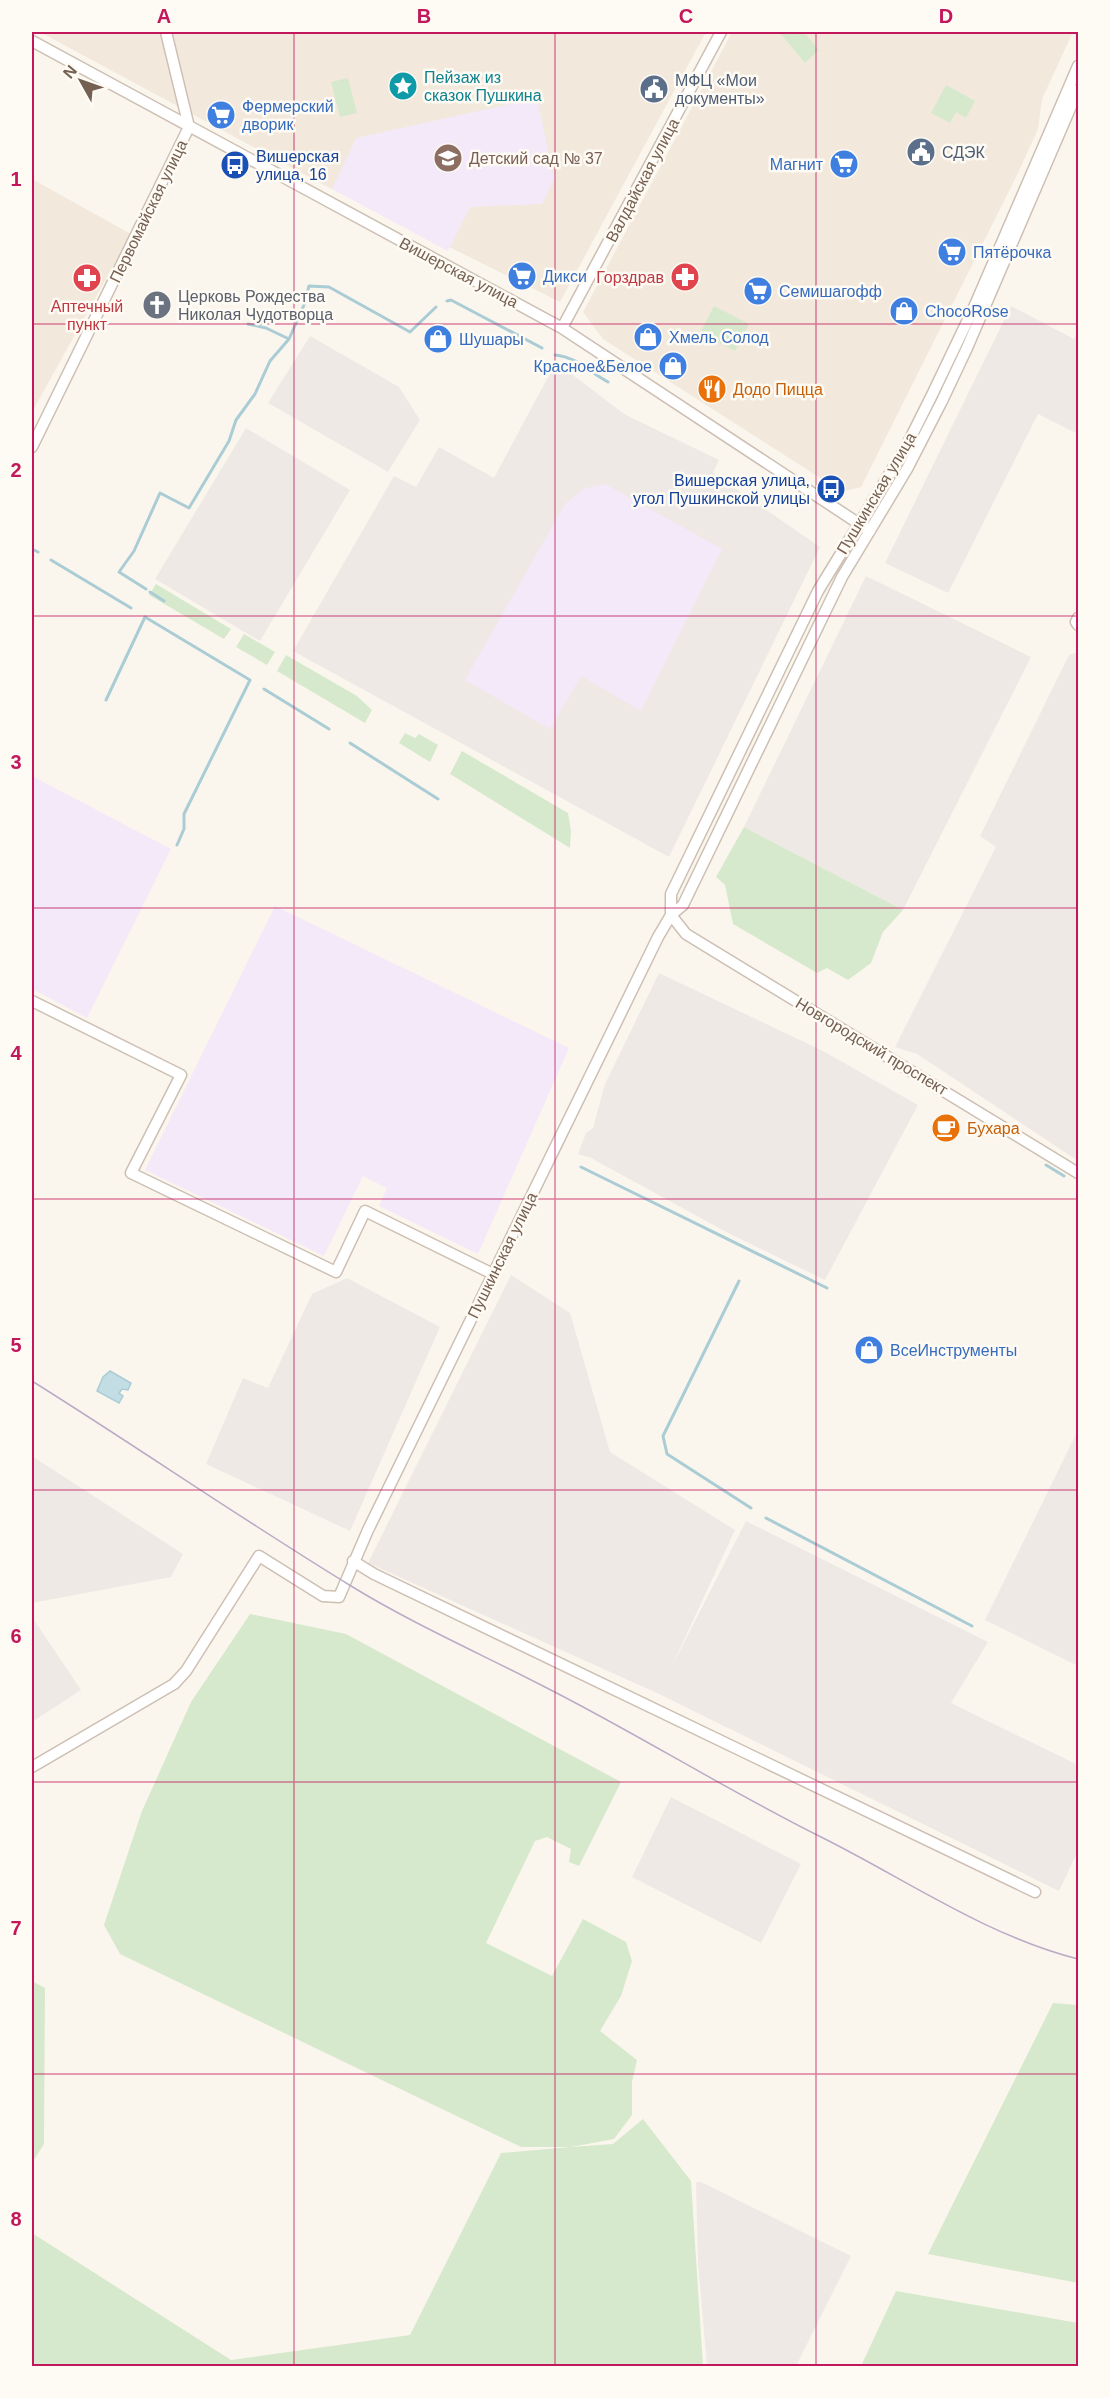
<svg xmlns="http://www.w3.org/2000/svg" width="1110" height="2398" font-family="Arial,sans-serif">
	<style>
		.residential { fill: #f2e9dc }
		.industrial { fill: #eee9e5 }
		.education { fill: #f3e9f8 }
		.green { fill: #d6e9cc }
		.water { fill: #c2dee4; stroke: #aaccd5; stroke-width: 1.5 }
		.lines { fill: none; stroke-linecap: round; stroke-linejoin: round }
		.stream { stroke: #aaccd5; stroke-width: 3 }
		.minor-casing { stroke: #cdbfb3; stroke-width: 13 }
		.minor { stroke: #fff; stroke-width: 10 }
		.tram { stroke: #baabc6; stroke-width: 1.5 }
		.grid { fill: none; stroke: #c2185b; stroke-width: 1.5; stroke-opacity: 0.55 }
		.labels { text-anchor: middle; stroke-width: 5; stroke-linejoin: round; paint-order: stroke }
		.culture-label { font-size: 16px; fill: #0d838f; stroke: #fefaf4; text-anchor: start }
		.service-label { font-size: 16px; fill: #4e5e75; stroke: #fefaf4; text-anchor: start }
		.shop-label { font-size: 16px; fill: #366cbe; stroke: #fefaf4; text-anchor: start }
		.transit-label { font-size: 16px; fill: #164399; stroke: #fefaf4; text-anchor: start }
		.education-label { font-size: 16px; fill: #785e54; stroke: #fefaf4; text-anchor: start }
		.street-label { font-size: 16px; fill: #756051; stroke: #fefaf4 }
		.health-label { font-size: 16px; fill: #be3a42; stroke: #fefaf4; text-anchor: end }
		.worship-label { font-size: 16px; fill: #5b616d; stroke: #fefaf4; text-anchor: start }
		.food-label { font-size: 16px; fill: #c56008; stroke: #fefaf4; text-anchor: start }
		.neatline { fill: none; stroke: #c2185b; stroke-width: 2 }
		.grid-label { font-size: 20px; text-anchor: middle; font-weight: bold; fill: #c2185b }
	</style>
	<rect width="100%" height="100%" fill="#fbf6ed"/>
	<!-- residential -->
	<path class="residential" d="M 40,32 L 706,32 L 560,302 L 322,184 Z
		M 732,32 L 1073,32 L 1042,99 L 1038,129 L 1018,173 L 861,487 L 842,492 L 603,339 L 583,312 Z
		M 32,179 L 131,234 L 32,412 Z"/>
	<!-- industrial -->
	<path class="industrial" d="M 1011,306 L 1074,339 L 1078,331 L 1078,434 L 1038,414 L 948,593 L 885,563 Z
		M 310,336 L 399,387 L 420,420 L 388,472 L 268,403 Z
		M 556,362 L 624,414 L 719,460 L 713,473 L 820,547 L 669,857 L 293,651 L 394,476 L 416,487 L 439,447 L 494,478 Z
		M 246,428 L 350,490 L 260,641 L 155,579 Z
		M 866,576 L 1031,657 L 903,910 L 744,827 Z
		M 1078,652 L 1078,1161 L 917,1054 L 895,1047 L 996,847 L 980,836 L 1069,655 Z
		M 659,973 L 823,1051 L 918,1105 L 825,1280 L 730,1234 L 591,1158 L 578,1154 L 586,1133 L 593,1128 L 605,1084 Z
		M 511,1275 L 570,1313 L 610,1452 L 735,1530 L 671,1668 L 746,1521 L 988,1642 L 951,1703 L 1078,1765 L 1078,1851 L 1059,1891 L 659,1694 L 368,1563 Z
		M 347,1278 L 440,1327 L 350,1531 L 206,1464 L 243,1378 L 268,1388 L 312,1294 Z
		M 1078,1430 L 1078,1666 L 985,1620 Z
		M 32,1456 L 183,1554 L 171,1577 L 32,1603 Z
		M 32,1617 L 81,1690 L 32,1722 Z
		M 671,1797 L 801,1864 L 761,1943 L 632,1877 Z
		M 696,2182 L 701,2182 L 851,2256 L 796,2366 L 707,2366 L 698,2263 Z"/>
	<!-- education -->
	<path class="education" d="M 537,98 L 554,179 L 542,204 L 470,207 L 448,251 L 332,189 L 356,138 Z
		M 605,484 L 722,549 L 641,711 L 581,676 L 550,729 L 465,680 L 565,504 L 585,488 Z
		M 32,776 L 171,849 L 87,1018 L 32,989 Z
		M 275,906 L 569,1048 L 478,1254 L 379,1206 L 387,1188 L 363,1176 L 324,1256 L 145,1170 Z"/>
	<!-- green -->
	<path class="green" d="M 779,32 L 804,32 L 819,50 L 805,63 Z
		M 348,78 L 357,113 L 340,117 L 331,82 Z
		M 946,85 L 975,101 L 966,118 L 956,112 L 950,123 L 931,113 Z
		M 714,306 L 749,324 L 735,351 L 700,333 Z
		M 156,584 L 231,629 L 224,639 L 149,595 Z
		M 244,634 L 275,652 L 267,665 L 236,647 Z
		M 286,655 L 357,696 L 372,710 L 365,723 L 277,671 Z
		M 405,733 L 415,738 L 419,734 L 438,745 L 430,762 L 399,743 Z
		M 462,751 L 568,813 L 571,831 L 570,848 L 450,774 Z
		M 744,827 L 903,910 L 883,932 L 871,963 L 848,980 L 827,968 L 817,973 L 733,924 L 725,885 L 716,877 Z
		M 250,1614 L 346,1634 L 621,1782 L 579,1866 L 569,1862 L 571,1849 L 547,1837 L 535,1841 L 486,1943 L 552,1976 L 583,1919 L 626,1942 L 632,1961 L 621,1996 L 600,2031 L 637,2060 L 632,2082 L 632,2115 L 614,2139 L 571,2147 L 613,2144 L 643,2119 L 691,2181 L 703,2366 L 32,2366 L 32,2233 L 231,2360 L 410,2335 L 501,2153 L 570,2147 L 521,2147 L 120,1954 L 104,1925 L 142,1811 L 191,1702 Z
		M 32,1981 L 45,1988 L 44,2144 L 32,2163 Z
		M 1053,2003 L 1078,2005 L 1078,2283 L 928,2254 Z
		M 896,2291 L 1078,2323 L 1078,2366 L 861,2366 Z"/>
	<!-- water -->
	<path class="water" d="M 110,1371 L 131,1383 L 128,1390 L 122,1389 L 119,1393 L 123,1396 L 119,1403 L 97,1391 L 103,1377 Z"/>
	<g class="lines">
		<!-- stream -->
		<path class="stream" d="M 447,301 L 451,300 L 542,348
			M 248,324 L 266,328 L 289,339
			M 555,355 C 577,357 589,372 608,382
			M 32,549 L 38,552
			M 51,560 L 131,608
			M 146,589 L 119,572 L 134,551 L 160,493 L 189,508 L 229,441 L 236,420 L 255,394 L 270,361 L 289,339 L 304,305 L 309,286 L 329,287 L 410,332 L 436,307
			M 150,592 L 164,601
			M 264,689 L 329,729
			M 106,700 L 145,617 L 250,680 L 184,814 L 184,829 L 177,845
			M 350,743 L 438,799
			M 1046,1165 L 1064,1176
			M 581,1167 L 827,1288
			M 1078,1184 L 1078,1185
			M 739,1281 L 663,1436 L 667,1454 L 751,1508
			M 766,1518 L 972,1626"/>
		<!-- minor casing -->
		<g class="minor-casing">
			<path id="minor" d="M 32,41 L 562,328 L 870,531
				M 562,328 L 721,32
				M 32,447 L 189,127 L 166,32
				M 1078,618 L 1076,622 L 1078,625
				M 671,915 L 671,894 L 818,591 L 906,447 L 932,395 L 975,305 L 1078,66
				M 671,915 L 686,934 L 1078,1173
				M 32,1001 L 181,1075 L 131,1173 L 336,1272 L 365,1211 L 493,1274
				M 353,1561 L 374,1574 L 1035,1892
				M 32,1767 L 174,1684 L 186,1671 L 259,1556 L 323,1596 L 339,1597 L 368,1530 L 658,937 L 671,915 L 683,905 L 842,577 L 907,469 L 942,401 L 967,348 L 1078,90"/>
		</g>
		<!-- minor -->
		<use href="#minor" class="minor"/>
		<!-- tram -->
		<path class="tram" d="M 32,1381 C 139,1448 243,1520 351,1586 C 413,1624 479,1653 543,1686 C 638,1734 728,1791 823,1838 C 907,1880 987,1936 1078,1959"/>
	</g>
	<!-- grid -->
	<path class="grid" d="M 294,32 L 294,2366M 555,32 L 555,2366M 816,32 L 816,2366M 32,324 L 1078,324M 32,616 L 1078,616M 32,908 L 1078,908M 32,1199 L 1078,1199M 32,1490 L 1078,1490M 32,1782 L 1078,1782M 32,2074 L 1078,2074"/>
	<!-- icons -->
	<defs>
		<g id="sight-disc" transform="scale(1.5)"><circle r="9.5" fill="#0f9aa8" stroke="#fefaf4"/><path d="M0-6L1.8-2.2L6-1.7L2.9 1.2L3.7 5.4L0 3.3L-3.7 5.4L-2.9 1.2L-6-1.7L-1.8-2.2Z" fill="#fff"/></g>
		<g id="civic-disc" transform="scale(1.5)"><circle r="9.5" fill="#5c6f8a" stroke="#fefaf4"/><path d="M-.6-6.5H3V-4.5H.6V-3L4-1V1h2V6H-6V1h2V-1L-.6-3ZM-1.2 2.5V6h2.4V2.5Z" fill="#fff"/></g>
		<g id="supermarket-disc" transform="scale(1.5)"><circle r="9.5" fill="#3f7fe0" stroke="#fefaf4"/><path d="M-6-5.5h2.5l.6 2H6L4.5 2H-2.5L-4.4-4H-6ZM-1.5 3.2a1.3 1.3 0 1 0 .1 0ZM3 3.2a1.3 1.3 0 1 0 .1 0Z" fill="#fff"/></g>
		<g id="school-disc" transform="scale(1.5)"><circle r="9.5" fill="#8d6e63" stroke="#fefaf4"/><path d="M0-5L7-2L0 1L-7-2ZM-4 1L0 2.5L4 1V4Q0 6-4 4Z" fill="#fff"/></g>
		<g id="bus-disc" transform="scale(1.5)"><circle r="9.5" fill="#1a4fb4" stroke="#fefaf4"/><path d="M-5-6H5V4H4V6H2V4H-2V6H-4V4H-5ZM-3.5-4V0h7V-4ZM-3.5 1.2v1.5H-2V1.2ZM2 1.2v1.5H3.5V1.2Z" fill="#fff"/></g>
		<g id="pharmacy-disc" transform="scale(1.5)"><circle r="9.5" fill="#e0444e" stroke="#fefaf4"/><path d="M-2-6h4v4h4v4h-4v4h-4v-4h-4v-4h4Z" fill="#fff"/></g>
		<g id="church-disc" transform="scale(1.5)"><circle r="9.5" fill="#6b7280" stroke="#fefaf4"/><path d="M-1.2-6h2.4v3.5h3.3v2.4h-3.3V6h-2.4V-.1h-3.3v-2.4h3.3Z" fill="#fff"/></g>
		<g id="shop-disc" transform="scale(1.5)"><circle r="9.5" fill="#3f7fe0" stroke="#fefaf4"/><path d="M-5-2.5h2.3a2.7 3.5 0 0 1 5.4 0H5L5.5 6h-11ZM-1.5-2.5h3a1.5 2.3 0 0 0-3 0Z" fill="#fff"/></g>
		<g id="restaurant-disc" transform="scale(1.5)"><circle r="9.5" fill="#e8710a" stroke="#fefaf4"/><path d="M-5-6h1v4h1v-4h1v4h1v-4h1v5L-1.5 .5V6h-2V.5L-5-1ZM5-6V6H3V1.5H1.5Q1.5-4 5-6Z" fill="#fff"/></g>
		<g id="cafe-disc" transform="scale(1.5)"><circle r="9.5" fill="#e8710a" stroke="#fefaf4"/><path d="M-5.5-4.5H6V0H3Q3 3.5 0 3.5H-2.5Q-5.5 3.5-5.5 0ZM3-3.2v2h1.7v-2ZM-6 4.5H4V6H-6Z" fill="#fff"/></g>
	</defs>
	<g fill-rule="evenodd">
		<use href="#sight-disc" x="403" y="86"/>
		<use href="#civic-disc" x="654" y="89"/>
		<use href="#supermarket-disc" x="221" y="115"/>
		<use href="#civic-disc" x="921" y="152"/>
		<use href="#school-disc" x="448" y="158"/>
		<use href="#supermarket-disc" x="844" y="164"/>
		<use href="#bus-disc" x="235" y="165"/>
		<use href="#supermarket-disc" x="952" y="252"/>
		<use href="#supermarket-disc" x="522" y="276"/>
		<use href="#pharmacy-disc" x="685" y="277"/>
		<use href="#pharmacy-disc" x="87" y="278"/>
		<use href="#supermarket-disc" x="758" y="291"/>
		<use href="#church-disc" x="157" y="305"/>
		<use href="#shop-disc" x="904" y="311"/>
		<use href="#shop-disc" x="648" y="337"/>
		<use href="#shop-disc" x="438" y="339"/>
		<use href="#shop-disc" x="673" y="366"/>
		<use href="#restaurant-disc" x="712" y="389"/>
		<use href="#bus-disc" x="831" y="489"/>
		<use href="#cafe-disc" x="946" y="1128"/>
		<use href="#shop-disc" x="869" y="1350"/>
	</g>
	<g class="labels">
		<!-- culture labels -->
		<g class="culture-label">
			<text x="424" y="83">Пейзаж из<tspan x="424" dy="18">сказок Пушкина</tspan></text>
		</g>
		<!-- service labels -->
		<g class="service-label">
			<text x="675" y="86">МФЦ «Мои<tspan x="675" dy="18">документы»</tspan></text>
			<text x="942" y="158">СДЭК</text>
		</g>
		<!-- shop labels -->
		<g class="shop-label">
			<text x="242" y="112">Фермерский<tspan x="242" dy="18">дворик</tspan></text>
			<text x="823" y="170" text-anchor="end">Магнит</text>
			<text x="973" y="258">Пятёрочка</text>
			<text x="543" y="282">Дикси</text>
			<text x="779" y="297">Семишагофф</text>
			<text x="925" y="317">ChocoRose</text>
			<text x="669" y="343">Хмель Солод</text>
			<text x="459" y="345">Шушары</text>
			<text x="652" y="372" text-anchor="end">Красное&amp;Белое</text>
			<text x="890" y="1356">ВсеИнструменты</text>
		</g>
		<!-- transit labels -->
		<g class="transit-label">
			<text x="256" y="162">Вишерская<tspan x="256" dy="18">улица, 16</tspan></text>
			<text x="810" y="486" text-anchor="end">Вишерская улица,<tspan x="810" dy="18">угол Пушкинской улицы</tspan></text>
		</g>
		<!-- education labels -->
		<g class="education-label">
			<text x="469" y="164">Детский сад № 37</text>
		</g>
		<!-- street labels -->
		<g class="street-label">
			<text transform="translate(642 180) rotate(-62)" y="6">Валдайская улица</text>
			<text transform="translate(148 211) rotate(-64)" y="6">Первомайская улица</text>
			<text transform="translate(459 272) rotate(28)" y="6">Вишерская улица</text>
			<text transform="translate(876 493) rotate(-59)" y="6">Пушкинская улица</text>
			<text transform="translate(872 1046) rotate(31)" y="6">Новгородский проспект</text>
			<text transform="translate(502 1255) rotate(-64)" y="6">Пушкинская улица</text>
		</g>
		<!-- health labels -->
		<g class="health-label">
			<text x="664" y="283">Горздрав</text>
			<text x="87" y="312" text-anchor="middle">Аптечный<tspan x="87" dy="18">пункт</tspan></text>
		</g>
		<!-- worship labels -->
		<g class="worship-label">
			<text x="178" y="302">Церковь Рождества<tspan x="178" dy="18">Николая Чудотворца</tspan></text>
		</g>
		<!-- food labels -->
		<g class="food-label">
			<text x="733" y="395">Додо Пицца</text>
			<text x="967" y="1134">Бухара</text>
		</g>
	</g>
	<!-- border -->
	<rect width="1110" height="2398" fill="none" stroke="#fefaf4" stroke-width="66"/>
	<!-- north arrow -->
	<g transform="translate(81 81) rotate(310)" stroke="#fefaf4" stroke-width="4.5" paint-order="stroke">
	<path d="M0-4.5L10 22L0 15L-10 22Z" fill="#756051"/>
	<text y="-9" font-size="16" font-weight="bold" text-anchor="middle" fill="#756051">N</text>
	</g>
	<rect x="33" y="33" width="1044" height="2332" class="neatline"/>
	<g class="grid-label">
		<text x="164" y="23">A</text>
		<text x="424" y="23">B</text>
		<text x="686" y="23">C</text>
		<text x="946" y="23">D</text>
		<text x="16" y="186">1</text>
		<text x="16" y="477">2</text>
		<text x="16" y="769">3</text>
		<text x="16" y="1060">4</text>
		<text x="16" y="1352">5</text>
		<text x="16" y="1643">6</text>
		<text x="16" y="1935">7</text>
		<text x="16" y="2226">8</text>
	</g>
</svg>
